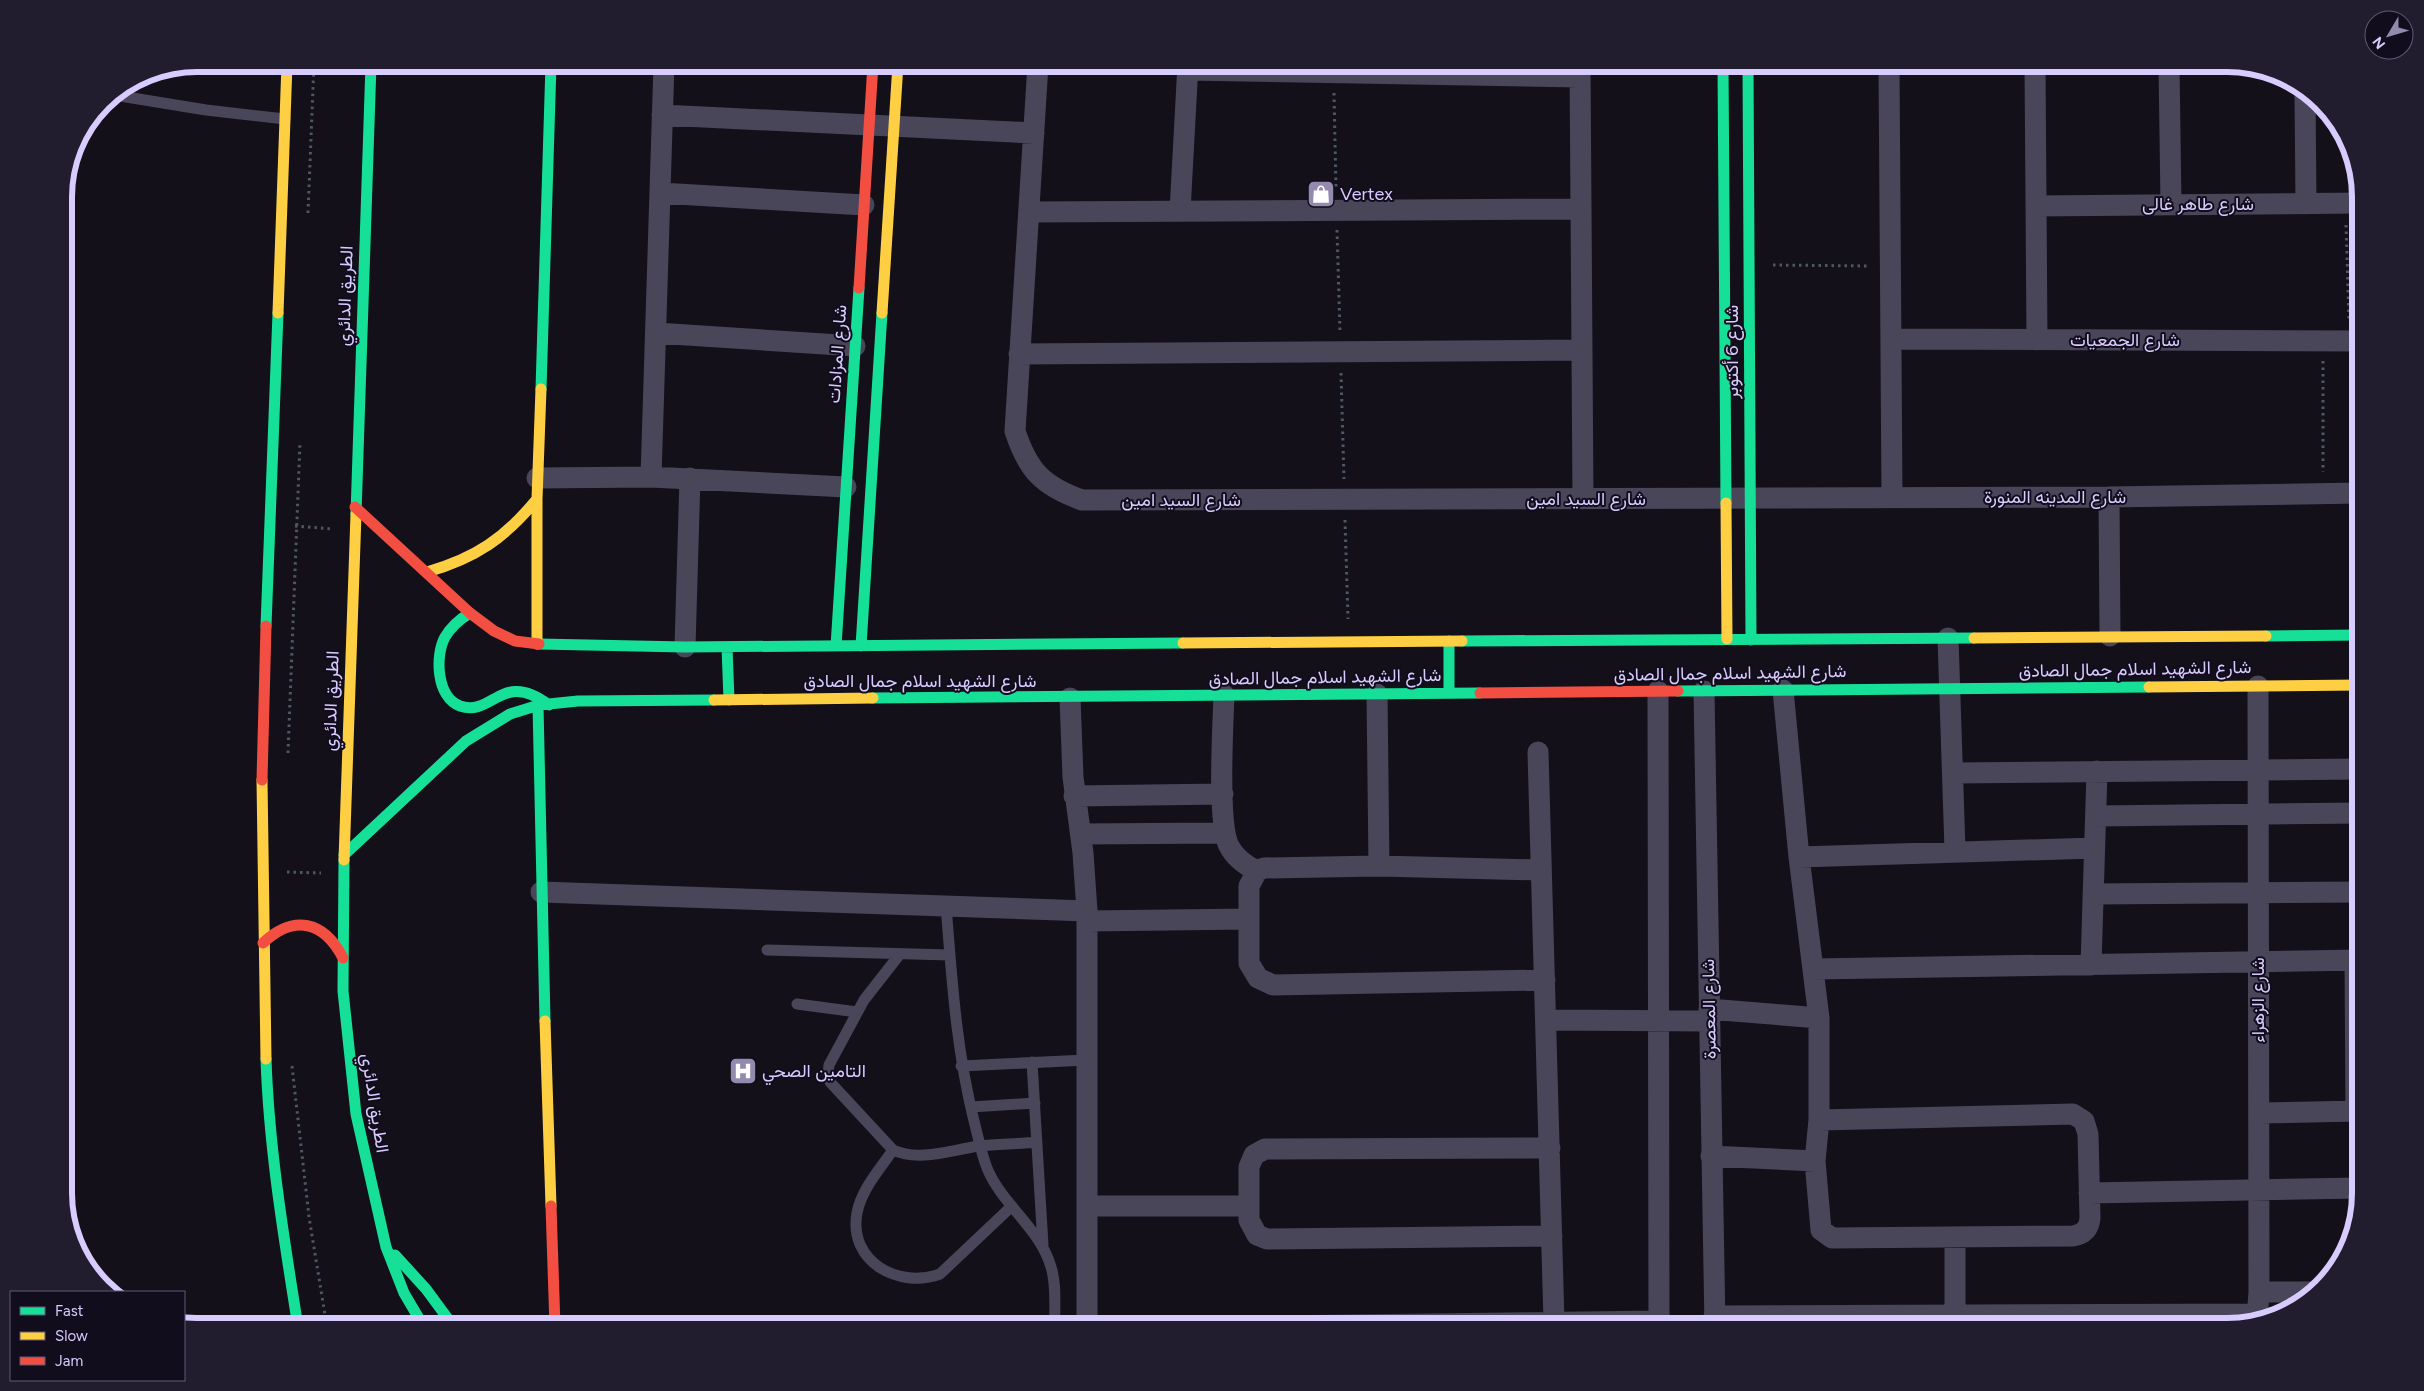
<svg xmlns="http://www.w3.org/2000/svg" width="2424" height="1391" font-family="Figtree,Vazirmatn,sans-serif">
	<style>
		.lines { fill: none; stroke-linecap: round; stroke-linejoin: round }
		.path { stroke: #4e5766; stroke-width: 3; stroke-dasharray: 2.5 4; stroke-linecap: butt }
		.lane { stroke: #49465a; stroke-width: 11 }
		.street { stroke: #49465a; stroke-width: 21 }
		.fast { stroke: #16e098; stroke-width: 11 }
		.slow { stroke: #ffcf43; stroke-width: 11 }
		.jam { stroke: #f24e42; stroke-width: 11 }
		.labels { text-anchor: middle; stroke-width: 4; stroke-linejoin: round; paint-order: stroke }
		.poi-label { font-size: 18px; fill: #d8cbfd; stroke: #120d1d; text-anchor: start }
		.street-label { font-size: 18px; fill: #d8cbfd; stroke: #120d1d }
		.rim { fill: none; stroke: #d8cbfd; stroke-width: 6 }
	</style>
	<rect width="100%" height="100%" fill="#13101a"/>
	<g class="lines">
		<!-- path -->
		<path class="path" d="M 1334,93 L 1336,189
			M 308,213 L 314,64
			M 2346,225 L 2349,321
			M 1337,230 L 1340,332
			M 1773,265 L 1870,266
			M 2323,361 L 2323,472
			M 1341,373 L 1344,479
			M 1345,520 L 1348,619
			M 295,526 L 332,529
			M 288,753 L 300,442
			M 287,872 L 321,873
			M 292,1066 L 309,1217 L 327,1327"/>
		<!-- lane -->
		<path class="lane" d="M 114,95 L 206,110 L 285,119
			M 946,906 C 952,980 956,1048 974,1121 C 978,1136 981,1153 987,1168 C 1002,1205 1040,1228 1051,1267 C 1057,1285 1054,1308 1055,1327
			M 767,950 L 950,955
			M 900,954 L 864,1000 L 829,1065 L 828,1074 L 830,1082 L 893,1150 C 919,1162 951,1150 979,1146 C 998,1144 1018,1144 1037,1142
			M 797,1004 L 857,1012
			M 1032,1062 L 1043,1245
			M 961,1066 L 1087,1060
			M 971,1107 L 1035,1103
			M 893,1150 C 880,1169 861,1190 857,1213 C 848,1262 899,1289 940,1274 L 1012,1206"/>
		<!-- street -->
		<path class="street" d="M 1038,64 L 1015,431 C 1028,471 1043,486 1082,500 L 2109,497 L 2360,493
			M 1580,64 L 1583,499
			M 1889,64 L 1892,498
			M 2035,64 L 2037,340
			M 2169,64 L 2171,205
			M 1187,70 L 1580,77
			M 2305,94 L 2306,204
			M 662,115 L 1034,133
			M 660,193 L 864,205
			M 2036,206 L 2360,203
			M 1180,211 L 1188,64
			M 1029,212 L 1581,209
			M 656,333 L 855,346
			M 1891,339 L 2360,341
			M 1019,354 L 1582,350
			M 651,477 L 664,64
			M 537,478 L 651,477 L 846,487
			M 2109,497 L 2110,636
			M 1948,638 L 1955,850
			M 685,647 L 690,478
			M 1783,690 L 1799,857
			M 1658,691 L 1659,1327
			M 1704,691 L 1715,1327
			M 1377,694 L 1379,866
			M 1224,695 C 1223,726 1217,823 1229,846 C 1235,858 1245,865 1257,871
			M 1070,698 L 1073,777 L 1083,853 L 1087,911 L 1087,1327
			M 1538,752 L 1554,1322
			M 1953,773 L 2360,769
			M 1074,796 L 1223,794
			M 2096,816 L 2360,813
			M 1081,834 L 1224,833
			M 1541,870 L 1379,866 L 1264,868 L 1257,871 L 1249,886 L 1249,963 L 1258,978 L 1273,985 L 1545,980
			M 541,892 L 1087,911
			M 2093,894 L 2360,892
			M 1087,921 L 1249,919
			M 2355,960 L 2356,1111
			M 2091,965 L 2097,771
			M 1814,969 L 2360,960
			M 1709,1009 L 1819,1018
			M 1546,1020 L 1709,1021
			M 2259,1113 L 2360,1111
			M 1819,1120 L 2073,1114 L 2084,1121 L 2088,1134 L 2090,1218 C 2089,1229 2084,1234 2073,1236 L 1832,1238 L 1821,1230 L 1815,1161 L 1819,1120 L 1819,1018 L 1799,857 L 2094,848
			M 1550,1148 L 1265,1149 L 1254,1155 L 1249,1167 L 1249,1220 L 1257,1235 L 1267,1239 L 1552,1236
			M 1711,1156 L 1815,1161
			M 2089,1193 L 2360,1188
			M 1087,1206 L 1249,1206
			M 2259,1292 L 2311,1292
			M 1955,1315 L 1955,1237
			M 1714,1316 L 2259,1314
			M 2257,1319 L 2259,1292 L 2258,686
			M 1197,1327 L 1660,1321"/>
		<!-- fast -->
		<path class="fast" d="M 1723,64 L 1726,503
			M 1748,64 L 1751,640
			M 541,389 L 551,64
			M 356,514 L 371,64
			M 470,613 C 460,619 451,627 445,637 C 435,655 436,697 460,706 C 493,717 502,669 549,705
			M 266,626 L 278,313
			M 2266,636 L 2360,635
			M 1449,641 L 1449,693
			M 1462,641 L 1974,638
			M 539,644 L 685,647 L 1183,643
			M 836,646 L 859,288
			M 861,646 L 882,313
			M 727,647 L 729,700
			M 1678,691 L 2149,687
			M 873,698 L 1480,693
			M 538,705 L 545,1021
			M 344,855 L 466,741 L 510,714 L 539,705 L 578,701 L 714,700
			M 344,860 L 343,991 L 356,1114 L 386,1247 L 404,1293 L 424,1327
			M 266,1059 C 269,1149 284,1238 298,1327
			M 395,1255 L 426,1289 L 454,1327"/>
		<!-- slow -->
		<path class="slow" d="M 278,313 L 287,64
			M 882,313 L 898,64
			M 1726,503 L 1727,639
			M 427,572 C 476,558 505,538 537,499
			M 1974,638 L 2266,636
			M 1183,643 L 1462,641
			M 537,644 L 537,499 L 541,389
			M 2149,687 L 2360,685
			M 714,700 L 873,698
			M 262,780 L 266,1059
			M 344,860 L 356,514
			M 545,1021 L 551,1206"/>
		<!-- jam -->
		<path class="jam" d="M 859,288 L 873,64
			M 355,507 L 470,613 L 494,631 L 515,641 L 539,644
			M 1480,693 L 1678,691
			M 262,780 L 266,626
			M 263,943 C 294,914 324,921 343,958
			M 551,1206 L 555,1327"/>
	</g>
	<!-- icons -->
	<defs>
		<g id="shop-square" transform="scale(1.4375)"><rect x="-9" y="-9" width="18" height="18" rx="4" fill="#938aae" stroke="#120d1d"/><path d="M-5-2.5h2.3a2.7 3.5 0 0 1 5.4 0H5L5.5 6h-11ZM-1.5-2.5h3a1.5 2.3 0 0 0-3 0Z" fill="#fff"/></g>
		<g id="hospital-square" transform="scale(1.4375)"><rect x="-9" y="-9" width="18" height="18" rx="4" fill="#938aae" stroke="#120d1d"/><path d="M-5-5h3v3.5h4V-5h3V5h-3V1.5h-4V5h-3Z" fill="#fff"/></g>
	</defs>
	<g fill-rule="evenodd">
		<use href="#shop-square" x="1321" y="194"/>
		<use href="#hospital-square" x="743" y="1071"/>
	</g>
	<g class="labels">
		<!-- poi labels -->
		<g class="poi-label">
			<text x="1340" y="200">Vertex</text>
			<text x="762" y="1077">التامين الصحي</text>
		</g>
		<!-- street labels -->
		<g class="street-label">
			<text x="2198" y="210">شارع طاهر غالى</text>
			<text transform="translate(345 296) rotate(-88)" y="6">الطريق الدائري</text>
			<text x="2125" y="346">شارع الجمعيات</text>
			<text transform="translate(1732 352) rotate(-90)" y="6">شارع 6 أكتوبر</text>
			<text transform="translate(837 354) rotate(-86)" y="6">شارع المزادات</text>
			<text x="2055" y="503">شارع المدينه المنورة</text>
			<text x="1586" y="505">شارع السيد امين</text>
			<text x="1181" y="506">شارع السيد امين</text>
			<text transform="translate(2135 669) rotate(-1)" y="6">شارع الشهيد اسلام جمال الصادق</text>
			<text transform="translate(1730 673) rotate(-1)" y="6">شارع الشهيد اسلام جمال الصادق</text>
			<text transform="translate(1325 677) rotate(-1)" y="6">شارع الشهيد اسلام جمال الصادق</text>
			<text x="920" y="687">شارع الشهيد اسلام جمال الصادق</text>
			<text transform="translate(331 701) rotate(-88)" y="6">الطريق الدائري</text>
			<text transform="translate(2258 1000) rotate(-90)" y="6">شارع الزهراء</text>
			<text transform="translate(1709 1009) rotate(-91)" y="6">شارع المعصرة</text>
			<text transform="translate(375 1103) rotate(81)" y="6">الطريق الدائري</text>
		</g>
	</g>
	<!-- crop -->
	<path d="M0 0H2424V1391H0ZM197 72H2227A125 125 0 0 1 2352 197V1193A125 125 0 0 1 2227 1318H197A125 125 0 0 1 72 1193V197A125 125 0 0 1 197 72Z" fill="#221c2f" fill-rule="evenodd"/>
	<path class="rim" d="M197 72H2227A125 125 0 0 1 2352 197V1193A125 125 0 0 1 2227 1318H197A125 125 0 0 1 72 1193V197A125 125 0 0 1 197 72Z"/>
	<!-- legend -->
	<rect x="10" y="1291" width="175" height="90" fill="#120d1d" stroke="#615977"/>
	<rect x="20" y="1307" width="25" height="8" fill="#16e098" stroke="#615977"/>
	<text x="55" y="1316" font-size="15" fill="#d8cbfd">Fast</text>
	<rect x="20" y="1332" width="25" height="8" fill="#ffcf43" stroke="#615977"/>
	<text x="55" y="1341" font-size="15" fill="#d8cbfd">Slow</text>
	<rect x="20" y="1357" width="25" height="8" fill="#f24e42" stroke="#615977"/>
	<text x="55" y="1366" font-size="15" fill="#d8cbfd">Jam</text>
	<!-- north arrow -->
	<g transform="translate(2389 35) rotate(232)"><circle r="24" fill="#120d1d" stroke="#615977"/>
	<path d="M0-4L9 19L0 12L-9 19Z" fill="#938aae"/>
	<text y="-8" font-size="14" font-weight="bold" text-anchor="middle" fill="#d8cbfd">N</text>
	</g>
</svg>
